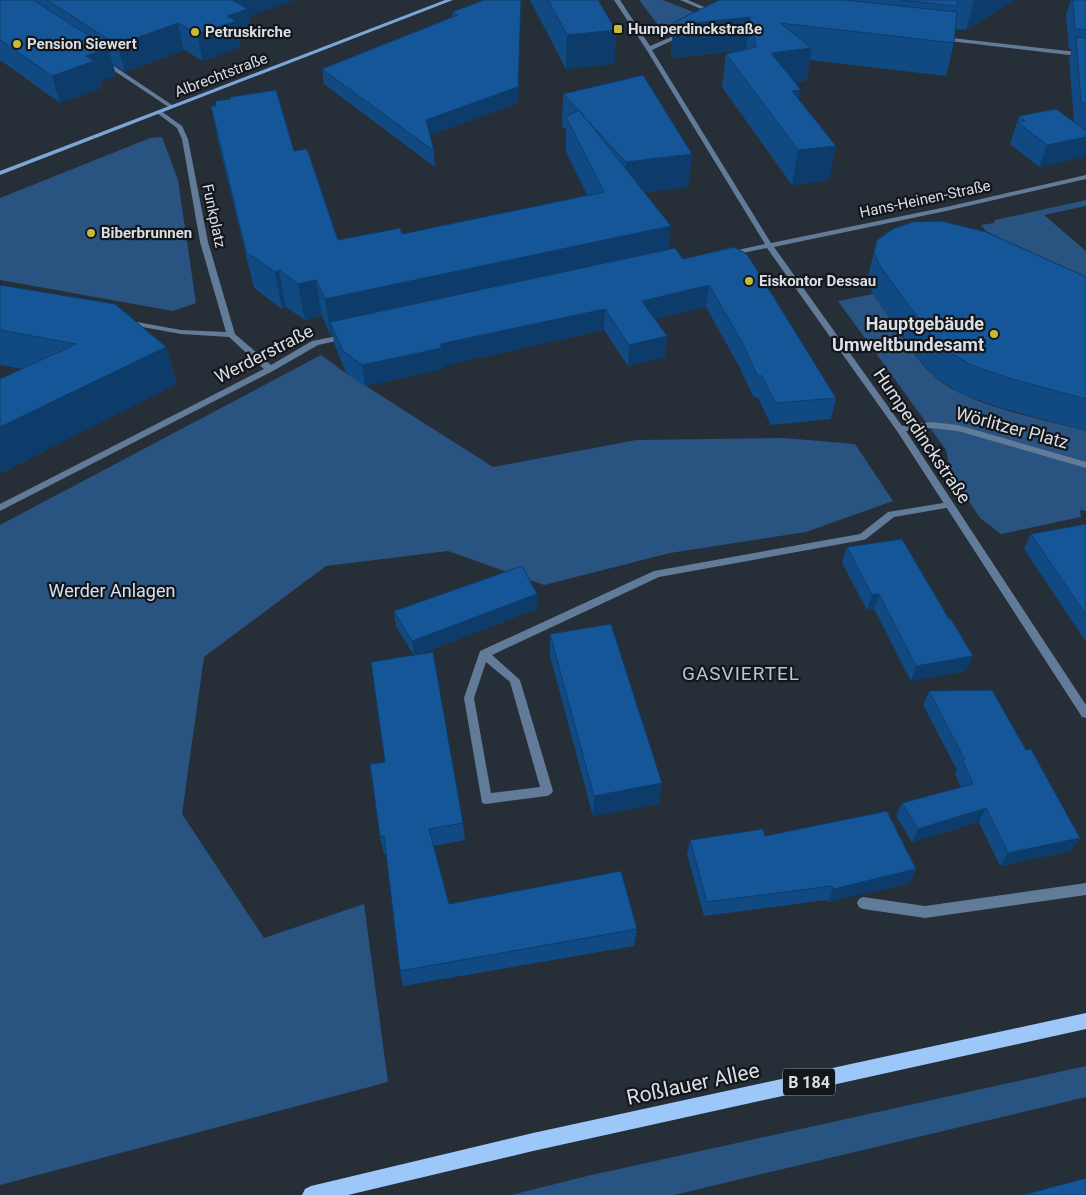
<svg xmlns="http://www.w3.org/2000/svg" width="1086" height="1195" font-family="Roboto,sans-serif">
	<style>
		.green { fill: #295381 }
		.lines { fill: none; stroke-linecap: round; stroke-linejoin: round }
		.lane { fill: #617b98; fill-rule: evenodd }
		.street { fill: #617b98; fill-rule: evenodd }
		.secondary { fill: #7ca6d6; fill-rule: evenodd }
		.primary { fill: #9cc7f8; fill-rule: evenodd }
		.wall { fill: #114a82 }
		.shaded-wall { fill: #0e3c6a }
		.building { fill: #145697; stroke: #0e3c6a }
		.poi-dot { fill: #caba3a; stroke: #13161a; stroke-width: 2 }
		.labels { text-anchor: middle; stroke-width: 4.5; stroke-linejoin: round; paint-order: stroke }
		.far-poi-label { font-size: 15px; font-weight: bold; fill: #dadfe5; stroke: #13161a; text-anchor: start }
		.far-street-label { font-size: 15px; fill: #dadfe5; stroke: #13161a }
		.shield { fill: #13161a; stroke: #9ea3a8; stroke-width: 1 }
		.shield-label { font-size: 16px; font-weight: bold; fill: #dadfe5 }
		.poi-label { font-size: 18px; font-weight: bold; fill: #dadfe5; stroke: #13161a; text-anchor: end }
		.street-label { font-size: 18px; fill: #dadfe5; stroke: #13161a }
		.park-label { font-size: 18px; fill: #d3e2f5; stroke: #13161a }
		.neighbourhood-label { font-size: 19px; letter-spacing: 1px; fill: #bbc5d1; stroke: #13161a }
		.near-street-label { font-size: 21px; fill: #dadfe5; stroke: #13161a }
	</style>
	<rect width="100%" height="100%" fill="#262e38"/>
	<!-- green -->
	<path class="green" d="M 639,0 L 663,0 L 706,17 L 665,34 Z
		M 162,137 L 178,180 L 196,303 L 173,311 L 0,280 L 0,198 L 150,138 Z
		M 1086,200 L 1086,206 L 1044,215 L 1086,251 L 1086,283 L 986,231 L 981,225 L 994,223 L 995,220 Z
		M 873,294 C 893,321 910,354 935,377 C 968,406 1043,419 1086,431 L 1086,511 L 1080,510 L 1081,517 L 1001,534 L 980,518 L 951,474 L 946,450 L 838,301 Z
		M 321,355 L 347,374 L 493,467 L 636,440 L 784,438 L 855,444 L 893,501 L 806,532 L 670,553 L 544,585 L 448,551 L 326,566 L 204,657 L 182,814 L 264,938 L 364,904 L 388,1082 L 0,1185 L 0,525 Z
		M 1086,1066 L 1086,1097 L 674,1195 L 511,1195 L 587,1176 Z"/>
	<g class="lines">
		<!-- lane -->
		<path class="lane" d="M 949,502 L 954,505 L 952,507 L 894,517 L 866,539 L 863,540 L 659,577 L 492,655 L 520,680 L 553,791 L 551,794 L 547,796 L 486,804 L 482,803 L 464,698 L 480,651 L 654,571 L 860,534 L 888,512 ZM 486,662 L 510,682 L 540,787 L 491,793 L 474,698 Z"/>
		<!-- street -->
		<path class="street" d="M 614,0 L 620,0 L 650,46 L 683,32 L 688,33 L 652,50 L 771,243 L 946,207 L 1086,175 L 1086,179 L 946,211 L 774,247 L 902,426 L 931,422 L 958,425 L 1086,462 L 1086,468 L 958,431 L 931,428 L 906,431 L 1086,705 L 1086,718 L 1082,717 L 897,431 L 767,248 L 728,256 L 724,254 L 728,252 L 765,244 L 646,49 Z
			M 680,0 L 688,0 L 718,13 L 713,14 Z
			M 943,37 L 1086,53 L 1086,57 L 941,40 L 940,39 Z
			M 101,60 L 105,60 L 175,107 L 170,108 L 101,62 Z
			M 157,111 L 161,111 L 182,126 L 188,139 L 208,242 L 235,334 L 271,365 L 312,341 L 347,334 L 351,336 L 350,338 L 318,345 L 273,371 L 0,511 L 0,504 L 264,369 L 229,337 L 181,334 L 126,324 L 122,322 L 126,320 L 181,330 L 226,332 L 200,242 L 182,139 L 177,128 L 157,113 Z
			M 1086,883 L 1086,895 L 925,918 L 863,909 L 859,907 L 857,903 L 859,899 L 863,897 L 925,906 Z"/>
		<!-- secondary -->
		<path class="secondary" d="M 445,0 L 453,0 L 0,175 L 0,171 Z"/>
		<!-- primary -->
		<path class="primary" d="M 1086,1013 L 1086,1029 L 533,1151 L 348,1195 L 302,1195 L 305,1189 L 311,1186 L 533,1133 Z"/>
	</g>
	<!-- wall -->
	<path class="wall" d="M 0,0 L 294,0 L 249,16 L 253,35 L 239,40 L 241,47 L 203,61 L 184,50 L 125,72 L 113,64 L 116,75 L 100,81 L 102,88 L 60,103 L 0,60 Z
		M 484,0 L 521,0 L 518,103 L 430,135 L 434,151 L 435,167 L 324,84 L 322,69 L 452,17 L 452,12 Z
		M 530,0 L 598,0 L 616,30 L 614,64 L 566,69 Z
		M 719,0 L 1015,0 L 966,30 L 955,29 L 954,43 L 946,76 L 810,60 L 806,81 L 795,83 L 799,100 L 836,146 L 829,180 L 792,185 L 722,87 L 726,54 L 745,50 L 671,58 L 671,56 L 673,23 Z
		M 1071,0 L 1086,0 L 1086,152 L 1084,157 L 1039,167 L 1010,144 L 1019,116 L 1074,122 L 1069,57 L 1072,50 L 1069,49 L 1066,15 Z
		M 563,94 L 692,154 L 688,187 L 644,192 L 669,250 L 683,259 L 836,398 L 831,419 L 771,425 L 758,398 L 753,396 L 739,366 L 706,307 L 655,319 L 667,336 L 665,357 L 628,366 L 604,330 L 443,366 L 443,369 L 365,386 L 346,373 L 334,343 L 333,335 L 331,336 L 322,316 L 305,320 L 286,307 L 282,309 L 254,288 L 218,141 L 211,106 L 216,106 L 294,151 L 338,240 L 402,234 L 587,195 L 566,152 L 566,130 L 562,126 Z
		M 877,240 L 1086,277 L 1086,431 L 1001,408 L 962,394 L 936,378 L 918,358 L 873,294 L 867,280 Z
		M 0,285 L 166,347 L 177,384 L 22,369 L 0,365 Z
		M 1086,524 L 1086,642 L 1024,549 L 1031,534 Z
		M 847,547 L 966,671 L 911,681 L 874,609 L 867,610 L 842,563 Z
		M 537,594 L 537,609 L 417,655 L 463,823 L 465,840 L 433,846 L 449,904 L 637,929 L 634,946 L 403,986 L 400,971 L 386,854 L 384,854 L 380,837 L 385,762 L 414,656 L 396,626 L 394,611 Z
		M 550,634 L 659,804 L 593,816 L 550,656 Z
		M 929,691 L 1071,851 L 1000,866 L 979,822 L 912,842 L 896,816 L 902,803 L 961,787 L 955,774 L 957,770 L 923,705 Z
		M 765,836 L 916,869 L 910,883 L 828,902 L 827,900 L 704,916 L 687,854 L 690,840 Z"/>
	<!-- shaded-wall -->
	<path class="shaded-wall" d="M 227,0 L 294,0 L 249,16 L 253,35 L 239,40 L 241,47 L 203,61 L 197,34 Z
		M 521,0 L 518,103 L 427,136 L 426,120 Z
		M 974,0 L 1015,0 L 966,30 Z
		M 750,17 L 746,49 L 671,58 L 674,25 Z
		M 178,23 L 184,50 L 125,72 L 117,45 Z
		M 616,30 L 614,64 L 566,69 L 567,35 Z
		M 108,48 L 116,75 L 100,81 L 102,88 L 60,103 L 52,76 L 86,56 Z
		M 812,48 L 806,81 L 767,86 L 771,53 Z
		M 801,90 L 795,124 L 792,91 Z
		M 1086,137 L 1086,152 L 1084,157 L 1039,167 L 1047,145 Z
		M 836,146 L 829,180 L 792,185 L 798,150 Z
		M 692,154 L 688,187 L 624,195 L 626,162 Z
		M 671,226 L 667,262 L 330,322 L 333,335 L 331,336 L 325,299 Z
		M 279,270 L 286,307 L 282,309 L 275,272 Z
		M 316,280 L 322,316 L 305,320 L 298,284 Z
		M 709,285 L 706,307 L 640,322 L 642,301 Z
		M 605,309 L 604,330 L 443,366 L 443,369 L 365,386 L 362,365 L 440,344 Z
		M 667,336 L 665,357 L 628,366 L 629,345 Z
		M 166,347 L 177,384 L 0,474 L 0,427 Z
		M 537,594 L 537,609 L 414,656 L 412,641 Z
		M 879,594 L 874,609 L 867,610 L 872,595 Z
		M 973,656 L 966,671 L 911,681 L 916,666 Z
		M 662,783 L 659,804 L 593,816 L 594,796 Z
		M 986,808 L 979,822 L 912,842 L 918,829 Z
		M 1080,838 L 1071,851 L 1000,866 L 1008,853 Z
		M 916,869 L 910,883 L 828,902 L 833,889 Z"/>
	<!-- building -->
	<path class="building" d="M 0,0 L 33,0 L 108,48 L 86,56 L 94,61 L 52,76 L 0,40 Z
		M 47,0 L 232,0 L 248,9 L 227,16 L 236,21 L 197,34 L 178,23 L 117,45 Z
		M 484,0 L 521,0 L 518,87 L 426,120 L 434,151 L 322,69 L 458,15 L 452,12 Z
		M 548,0 L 598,0 L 616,30 L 567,35 Z
		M 719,0 L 844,0 L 957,12 L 954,43 L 780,23 L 812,48 L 771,53 L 801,90 L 792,91 L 836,146 L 798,150 L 726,54 L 756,47 L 750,17 L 674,25 L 673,23 Z
		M 899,0 L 958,0 L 957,6 Z
		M 1073,0 L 1086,0 L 1086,30 L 1075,29 Z
		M 1076,37 L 1086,38 L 1086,105 L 1081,102 Z
		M 643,75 L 692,154 L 626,162 L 585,118 L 579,110 L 578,110 L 563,94 Z
		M 276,90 L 294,151 L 307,149 L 338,240 L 400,228 L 402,234 L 604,192 L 566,117 L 579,110 L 671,226 L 325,299 L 316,280 L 298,284 L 279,270 L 275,272 L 246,252 L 211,106 L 216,106 L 215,101 L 231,99 L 230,97 Z
		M 1056,109 L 1086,131 L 1086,137 L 1047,145 L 1017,122 L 1025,121 L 1019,116 Z
		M 941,221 L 986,232 L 1086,277 L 1086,399 L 1012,379 L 971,365 L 945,349 L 927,330 L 880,266 L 874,252 L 877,240 L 893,229 L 912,222 Z
		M 734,247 L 747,254 L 836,398 L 775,403 L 762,376 L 757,375 L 743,344 L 709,285 L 642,301 L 667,336 L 629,345 L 605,309 L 440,344 L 442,348 L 362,365 L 343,351 L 330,322 L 675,248 L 683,259 Z
		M 0,285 L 115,304 L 166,347 L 0,427 L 0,379 L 76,344 L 0,330 Z
		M 1086,524 L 1086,615 L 1031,534 Z
		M 902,539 L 949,619 L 951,619 L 973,656 L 916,666 L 879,594 L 872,595 L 847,547 Z
		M 522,566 L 537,594 L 412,641 L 394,611 Z
		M 611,624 L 662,783 L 594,796 L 550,634 Z
		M 433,652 L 463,823 L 429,829 L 449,904 L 621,871 L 637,929 L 400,971 L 384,836 L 380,837 L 370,764 L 385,762 L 371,662 Z
		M 992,690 L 1026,750 L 1031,749 L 1080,838 L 1008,853 L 986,808 L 918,829 L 902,803 L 973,784 L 962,760 L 965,760 L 929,691 Z
		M 887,811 L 916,869 L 833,889 L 832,886 L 707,902 L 690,840 L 763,829 L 765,836 Z
		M 1086,1178 L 1086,1195 L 1023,1195 Z"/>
	<!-- markers -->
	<g class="poi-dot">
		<rect x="613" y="24" width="10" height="10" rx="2.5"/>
		<circle cx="195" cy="32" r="5"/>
		<circle cx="17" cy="44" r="5"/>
		<circle cx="91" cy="233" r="5"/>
		<circle cx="749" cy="281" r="5"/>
		<circle cx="994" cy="334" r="5"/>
	</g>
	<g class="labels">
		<!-- far-poi labels -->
		<g class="far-poi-label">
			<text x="628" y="34">Humperdinckstraße</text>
			<text x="205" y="37">Petruskirche</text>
			<text x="27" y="49">Pension Siewert</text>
			<text x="101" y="238">Biberbrunnen</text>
			<text x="759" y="286">Eiskontor Dessau</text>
		</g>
		<!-- far-street labels -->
		<g class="far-street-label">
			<text transform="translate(221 75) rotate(-21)" y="5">Albrechtstraße</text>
			<text transform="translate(925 199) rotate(-12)" y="5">Hans-Heinen-Straße</text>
			<text transform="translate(214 216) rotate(78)" y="5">Funkplatz</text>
		</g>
		<!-- shield labels -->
		<rect class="shield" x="783" y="1068.5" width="52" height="27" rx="4"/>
		<g class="shield-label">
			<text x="809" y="1088">B 184</text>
		</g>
		<!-- poi labels -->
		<g class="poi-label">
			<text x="984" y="330">Hauptgebäude<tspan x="984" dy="21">Umweltbundesamt</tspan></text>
		</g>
		<!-- street labels -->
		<g class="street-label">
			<text transform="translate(264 354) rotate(-27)" y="6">Werderstraße</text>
			<text transform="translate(1012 428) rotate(15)" y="6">Wörlitzer Platz</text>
			<text transform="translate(922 436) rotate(56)" y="6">Humperdinckstraße</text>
		</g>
		<!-- park labels -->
		<g class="park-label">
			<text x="112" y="597">Werder Anlagen</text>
		</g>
		<!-- neighbourhood labels -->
		<g class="neighbourhood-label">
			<text x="741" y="680">GASVIERTEL</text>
		</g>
		<!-- near-street labels -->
		<g class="near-street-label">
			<text transform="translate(693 1084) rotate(-12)" y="7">Roßlauer Allee</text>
		</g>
	</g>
</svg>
